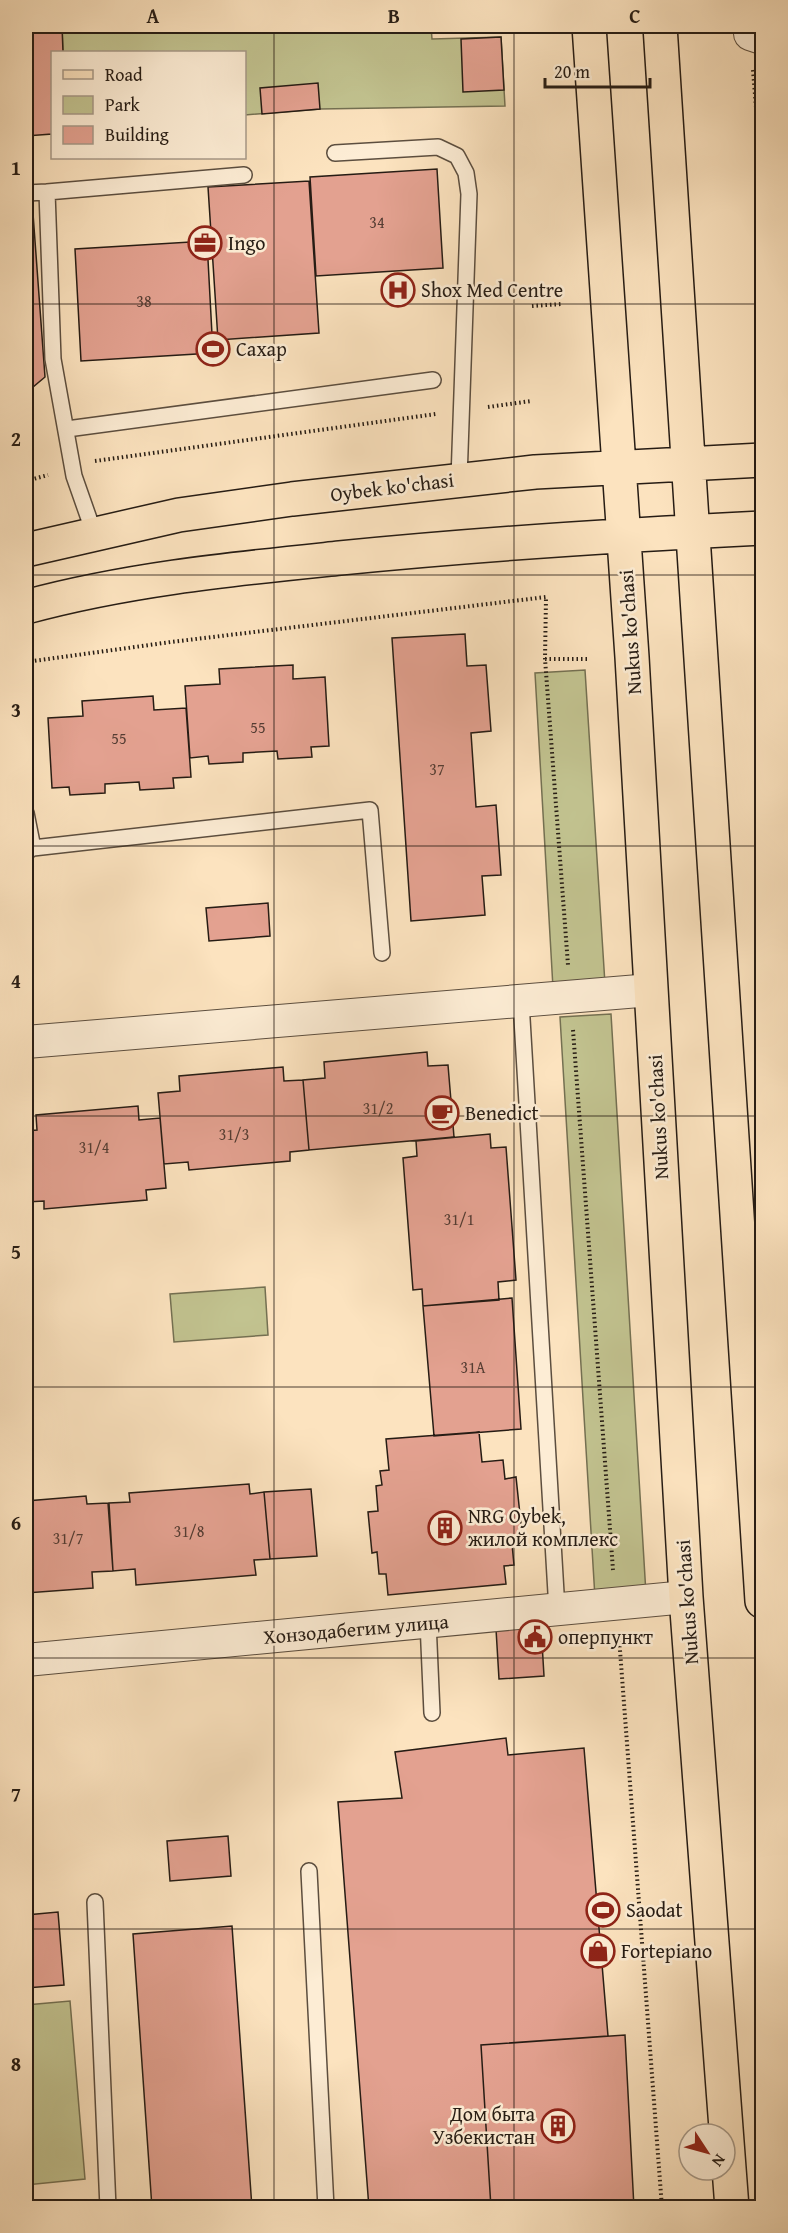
<svg xmlns="http://www.w3.org/2000/svg" width="788" height="2233" font-family="'Gentium Book Plus',serif">
	<style>
		.green { fill: #c2c390; stroke: #747052; stroke-width: 1.5 }
		.building { fill: #e3a190; stroke: #261c14; stroke-width: 1.5 }
		.lines { fill: none; stroke-linecap: round; stroke-linejoin: round }
		.service-casing { stroke: #5c4e3f; stroke-width: 18 }
		.minor-casing { stroke: #5c4e3f; stroke-width: 34 }
		.primary-casing { stroke: #261c14; stroke-width: 36 }
		.path { stroke: #261c14; stroke-width: 4; stroke-dasharray: 1.5 3; stroke-linecap: butt }
		.service { stroke: #fdedd5; stroke-width: 15 }
		.minor { stroke: #fdedd5; stroke-width: 32 }
		.primary { stroke: #fce3bf; stroke-width: 33 }
		.grid { fill: none; stroke: #261c14; stroke-width: 1.5; stroke-opacity: 0.55 }
		.labels { text-anchor: middle; stroke-width: 5; stroke-linejoin: round; paint-order: stroke }
		.number-label { font-size: 16px; fill: #553d33 }
		.poi-label { font-size: 20px; fill: #261c14; stroke: #fdedd5; text-anchor: start }
		.street-label { font-size: 20px; fill: #261c14; stroke: #fdedd5 }
		.neatline { fill: none; stroke: #261c14; stroke-width: 2 }
		.grid-label { font-size: 20px; text-anchor: middle; font-weight: bold; fill: #261c14 }
	</style>
	<rect width="100%" height="100%" fill="#fce3bf"/>
	<filter id="stains"><feTurbulence type="fractalNoise" baseFrequency=".00333" numOctaves="4"/><feColorMatrix values="0 0 0 0 .2 0 0 0 0 .09 0 0 0 0 .02 0 0 0 .5 -.17"/></filter>
	<radialGradient id="worn" r=".72"><stop offset=".6" stop-color="#630" stop-opacity="0"/><stop offset="1" stop-color="#630" stop-opacity=".3"/></radialGradient>
	<!-- green -->
	<path class="green" d="M 62,26 L 431,26 L 432,39 L 501,37 L 505,106 L 320,109 L 245,115 L 244,52 L 63,52 Z
		M 585,670 L 605,984 L 553,988 L 535,673 Z
		M 611,1014 L 646,1594 L 595,1598 L 560,1017 Z
		M 265,1287 L 268,1335 L 174,1342 L 170,1294 Z
		M 70,2001 L 85,2179 L 26,2185 L 26,2005 Z"/>
	<!-- building -->
	<path class="building" d="M 26,26 L 62,26 L 63,52 L 52,52 L 52,134 L 26,136 Z
		M 501,37 L 504,90 L 463,92 L 461,39 Z
		M 318,83 L 320,109 L 262,114 L 260,88 Z
		M 437,169 L 443,268 L 316,276 L 310,177 Z
		M 309,181 L 319,333 L 218,340 L 208,187 Z
		M 32,200 L 45,377 L 33,387 L 26,388 L 26,201 Z
		M 207,241 L 213,353 L 81,361 L 75,249 Z
		M 465,634 L 467,666 L 486,665 L 491,731 L 471,733 L 476,807 L 496,805 L 501,875 L 482,876 L 485,915 L 411,921 L 392,638 Z
		M 293,665 L 293,679 L 325,677 L 329,746 L 311,747 L 312,757 L 278,759 L 277,751 L 243,753 L 243,762 L 209,764 L 208,756 L 190,758 L 185,686 L 220,684 L 219,669 Z
		M 153,696 L 154,710 L 186,708 L 191,777 L 173,778 L 174,788 L 140,790 L 139,782 L 105,784 L 105,793 L 70,795 L 69,787 L 52,788 L 48,718 L 83,716 L 82,701 Z
		M 268,903 L 270,936 L 209,941 L 206,908 Z
		M 427,1052 L 428,1066 L 448,1065 L 454,1137 L 309,1150 L 303,1080 L 325,1078 L 324,1062 Z
		M 283,1067 L 284,1081 L 303,1080 L 309,1150 L 290,1152 L 290,1161 L 189,1170 L 188,1162 L 164,1164 L 158,1093 L 180,1091 L 179,1076 Z
		M 138,1106 L 139,1120 L 160,1118 L 166,1188 L 146,1190 L 147,1200 L 44,1209 L 44,1201 L 26,1202 L 26,1131 L 37,1130 L 36,1115 Z
		M 490,1134 L 491,1148 L 506,1147 L 516,1280 L 498,1282 L 499,1300 L 423,1306 L 422,1289 L 413,1290 L 403,1158 L 417,1156 L 416,1141 Z
		M 512,1298 L 521,1429 L 434,1436 L 423,1306 Z
		M 479,1432 L 482,1462 L 503,1460 L 505,1479 L 516,1477 L 523,1543 L 512,1544 L 514,1565 L 504,1566 L 506,1584 L 388,1595 L 386,1574 L 379,1574 L 377,1552 L 372,1553 L 368,1512 L 378,1511 L 376,1486 L 382,1485 L 380,1471 L 389,1470 L 386,1439 Z
		M 249,1484 L 250,1494 L 264,1492 L 270,1559 L 254,1560 L 256,1575 L 136,1585 L 135,1569 L 113,1571 L 109,1503 L 130,1502 L 129,1493 Z
		M 311,1489 L 317,1556 L 270,1559 L 264,1492 Z
		M 86,1496 L 87,1504 L 108,1503 L 113,1571 L 92,1572 L 93,1588 L 26,1593 L 26,1501 Z
		M 541,1626 L 544,1676 L 499,1679 L 496,1629 Z
		M 506,1738 L 508,1755 L 584,1748 L 608,2036 L 481,2045 L 491,2208 L 369,2208 L 338,1802 L 402,1798 L 395,1752 Z
		M 26,1791 L 30,1835 L 26,1835 Z
		M 228,1836 L 231,1876 L 170,1881 L 167,1841 Z
		M 58,1912 L 64,1985 L 26,1988 L 26,1915 Z
		M 232,1926 L 252,2208 L 152,2208 L 133,1934 Z
		M 625,2035 L 634,2208 L 491,2208 L 481,2045 Z"/>
	<g class="lines">
		<!-- service casing -->
		<g class="service-casing">
			<path id="service" d="M 335,153 L 438,147 L 457,156 L 466,173 L 469,194 L 459,479
				M 26,193 L 47,192
				M 67,429 L 433,380
				M 94,533 L 74,476 L 53,359 L 47,192 L 244,175
				M 26,813 L 33,848
				M 26,852 L 33,848 L 370,810 L 382,953
				M 521,1002 L 557,1610
				M 428,1622 L 432,1713
				M 309,1871 L 326,2208
				M 95,1902 L 108,2208"/>
		</g>
		<!-- minor casing -->
		<g class="minor-casing">
			<path id="minor" d="M 750,26 L 750,34 L 762,38
				M 26,1042 L 651,990
				M 26,1660 L 686,1597"/>
		</g>
		<!-- primary casing -->
		<g class="primary-casing">
			<path id="primary" d="M 589,26 L 632,657 L 686,1597 L 732,2208
				M 660,26 L 762,1601
				M 26,550 L 179,515 L 292,499 L 535,472 L 762,460
				M 26,607 C 129,579 234,569 340,558 C 481,544 621,535 762,528"/>
		</g>
		<!-- path -->
		<path class="path" d="M 446,26 L 446,28 L 480,26
			M 753,70 L 762,182
			M 759,292 L 762,290
			M 532,306 L 562,304
			M 488,407 L 531,401
			M 95,461 L 436,414
			M 26,481 L 48,475
			M 545,659 L 590,659
			M 26,662 L 171,642 L 546,597 L 545,659 L 568,965
			M 573,1030 L 613,1570
			M 619,1637 L 662,2208"/>
		<!-- service -->
		<use href="#service" class="service"/>
		<!-- minor -->
		<use href="#minor" class="minor"/>
		<!-- primary -->
		<use href="#primary" class="primary"/>
	</g>
	<!-- grid -->
	<path class="grid" d="M 274,26 L 274,2208M 514,26 L 514,2208M 26,304 L 762,304M 26,575 L 762,575M 26,846 L 762,846M 26,1116 L 762,1116M 26,1387 L 762,1387M 26,1658 L 762,1658M 26,1929 L 762,1929"/>
	<!-- icons -->
	<defs>
		<g id="office-ring" transform="scale(1.725)"><circle r="9.5" fill="#fdedd5" stroke="#8f2418" stroke-width="1.5"/><path d="M-6-3h4V-5.5h4V-3h4V5H-6ZM-1-4.5V-3h2v-1.5ZM-6 0V1H6V0Z" fill="#8f2418"/></g>
		<g id="hospital-ring" transform="scale(1.725)"><circle r="9.5" fill="#fdedd5" stroke="#8f2418" stroke-width="1.5"/><path d="M-5-5h3v3.5h4V-5h3V5h-3V1.5h-4V5h-3Z" fill="#8f2418"/></g>
		<g id="stadium-ring" transform="scale(1.725)"><circle r="9.5" fill="#fdedd5" stroke="#8f2418" stroke-width="1.5"/><path d="M0-5a6.5 5 0 1 0 0 10a6.5 5 0 1 0 0-10ZM-3.5-1.8h7v3.6h-7Z" fill="#8f2418"/></g>
		<g id="cafe-ring" transform="scale(1.725)"><circle r="9.5" fill="#fdedd5" stroke="#8f2418" stroke-width="1.5"/><path d="M-5.5-4.5H6V0H3Q3 3.5 0 3.5H-2.5Q-5.5 3.5-5.5 0ZM3-3.2v2h1.7v-2ZM-6 4.5H4V6H-6Z" fill="#8f2418"/></g>
		<g id="building-ring" transform="scale(1.725)"><circle r="9.5" fill="#fdedd5" stroke="#8f2418" stroke-width="1.5"/><path d="M-4-6H4V6H1V3H-1V6H-4ZM-2.5-4.3h1.7v1.8h-1.7ZM.8-4.3h1.7v1.8H.8ZM-2.5-1h1.7V.8h-1.7ZM.8-1h1.7V.8H.8Z" fill="#8f2418"/></g>
		<g id="civic-ring" transform="scale(1.725)"><circle r="9.5" fill="#fdedd5" stroke="#8f2418" stroke-width="1.5"/><path d="M-.6-6.5H3V-4.5H.6V-3L4-1V1h2V6H-6V1h2V-1L-.6-3ZM-1.2 2.5V6h2.4V2.5Z" fill="#8f2418"/></g>
		<g id="shop-ring" transform="scale(1.725)"><circle r="9.5" fill="#fdedd5" stroke="#8f2418" stroke-width="1.5"/><path d="M-5-2.5h2.3a2.7 3.5 0 0 1 5.4 0H5L5.5 6h-11ZM-1.5-2.5h3a1.5 2.3 0 0 0-3 0Z" fill="#8f2418"/></g>
	</defs>
	<g fill-rule="evenodd">
		<use href="#office-ring" x="205" y="243"/>
		<use href="#hospital-ring" x="398" y="290"/>
		<use href="#stadium-ring" x="213" y="349"/>
		<use href="#cafe-ring" x="442" y="1113"/>
		<use href="#building-ring" x="445" y="1528"/>
		<use href="#civic-ring" x="535" y="1637"/>
		<use href="#stadium-ring" x="603" y="1910"/>
		<use href="#shop-ring" x="598" y="1951"/>
		<use href="#building-ring" x="558" y="2126"/>
	</g>
	<g class="labels">
		<!-- number labels -->
		<g class="number-label">
			<text x="377" y="228">34</text>
			<text x="144" y="307">38</text>
			<text x="258" y="733">55</text>
			<text x="119" y="744">55</text>
			<text x="437" y="775">37</text>
			<text x="378" y="1114">31/2</text>
			<text x="234" y="1140">31/3</text>
			<text x="94" y="1153">31/4</text>
			<text x="459" y="1225">31/1</text>
			<text x="473" y="1373">31A</text>
			<text x="189" y="1537">31/8</text>
			<text x="68" y="1544">31/7</text>
		</g>
		<!-- poi labels -->
		<g class="poi-label">
			<text x="228" y="250">Ingo</text>
			<text x="421" y="297">Shox Med Centre</text>
			<text x="236" y="356">Сахар</text>
			<text x="465" y="1120">Benedict</text>
			<text x="468" y="1523">NRG Oybek,<tspan x="468" dy="23">жилой комплекс</tspan></text>
			<text x="558" y="1644">оперпункт</text>
			<text x="626" y="1917">Saodat</text>
			<text x="621" y="1958">Fortepiano</text>
			<text x="535" y="2121" text-anchor="end">Дом быта<tspan x="535" dy="23">Узбекистан</tspan></text>
		</g>
		<!-- street labels -->
		<g class="street-label">
			<text transform="translate(392 487) rotate(-7)" y="7">Oybek ko'chasi</text>
			<text transform="translate(630 632) rotate(-94)" y="7">Nukus ko'chasi</text>
			<text transform="translate(658 1117) rotate(-93)" y="7">Nukus ko'chasi</text>
			<text transform="translate(687 1602) rotate(-94)" y="7">Nukus ko'chasi</text>
			<text transform="translate(356 1629) rotate(-5)" y="7">Хонзодабегим улица</text>
		</g>
	</g>
	<!-- margin -->
	<rect width="788" height="2233" fill="none" stroke="#fce3bf" stroke-width="66"/>
	<!-- legend -->
	<rect x="51" y="51" width="195" height="108" fill="#fdedd5" stroke="#a79988" stroke-width="1.5"/>
	<rect x="63" y="70" width="30" height="9" fill="#fce3bf" stroke="#a79988" stroke-width="1.5"/>
	<text x="105" y="81" font-size="18" fill="#261c14">Road</text>
	<rect x="63" y="96" width="30" height="18" fill="#c2c390" stroke="#a79988" stroke-width="1.5"/>
	<text x="105" y="111" font-size="18" fill="#261c14">Park</text>
	<rect x="63" y="126" width="30" height="18" fill="#e3a190" stroke="#a79988" stroke-width="1.5"/>
	<text x="105" y="141" font-size="18" fill="#261c14">Building</text>
	<!-- north arrow -->
	<g transform="translate(707 2152) rotate(126)"><circle r="28" fill="#fdedd5" stroke="#a79988" stroke-width="1.5"/>
	<path d="M0-4.5L10 22L0 15L-10 22Z" fill="#8f2418"/>
	<text y="-9" font-size="16" font-weight="bold" text-anchor="middle" fill="#261c14">N</text>
	</g>
	<!-- scale -->
	<path d="M545 78v9h105v-9" fill="none" stroke="#261c14" stroke-width="3"/>
	<text x="554" y="78" font-size="18" fill="#261c14" stroke="#fdedd5" stroke-width="4.5" paint-order="stroke">20 m</text>
	<rect x="33" y="33" width="722" height="2167" class="neatline"/>
	<g class="grid-label">
		<text x="153" y="23">A</text>
		<text x="394" y="23">B</text>
		<text x="635" y="23">C</text>
		<text x="16" y="175">1</text>
		<text x="16" y="446">2</text>
		<text x="16" y="717">3</text>
		<text x="16" y="988">4</text>
		<text x="16" y="1259">5</text>
		<text x="16" y="1530">6</text>
		<text x="16" y="1801">7</text>
		<text x="16" y="2071">8</text>
	</g>
	<rect width="100%" height="100%" filter="url(#stains)"/>
	<rect width="100%" height="100%" fill="url(#worn)"/>
</svg>
